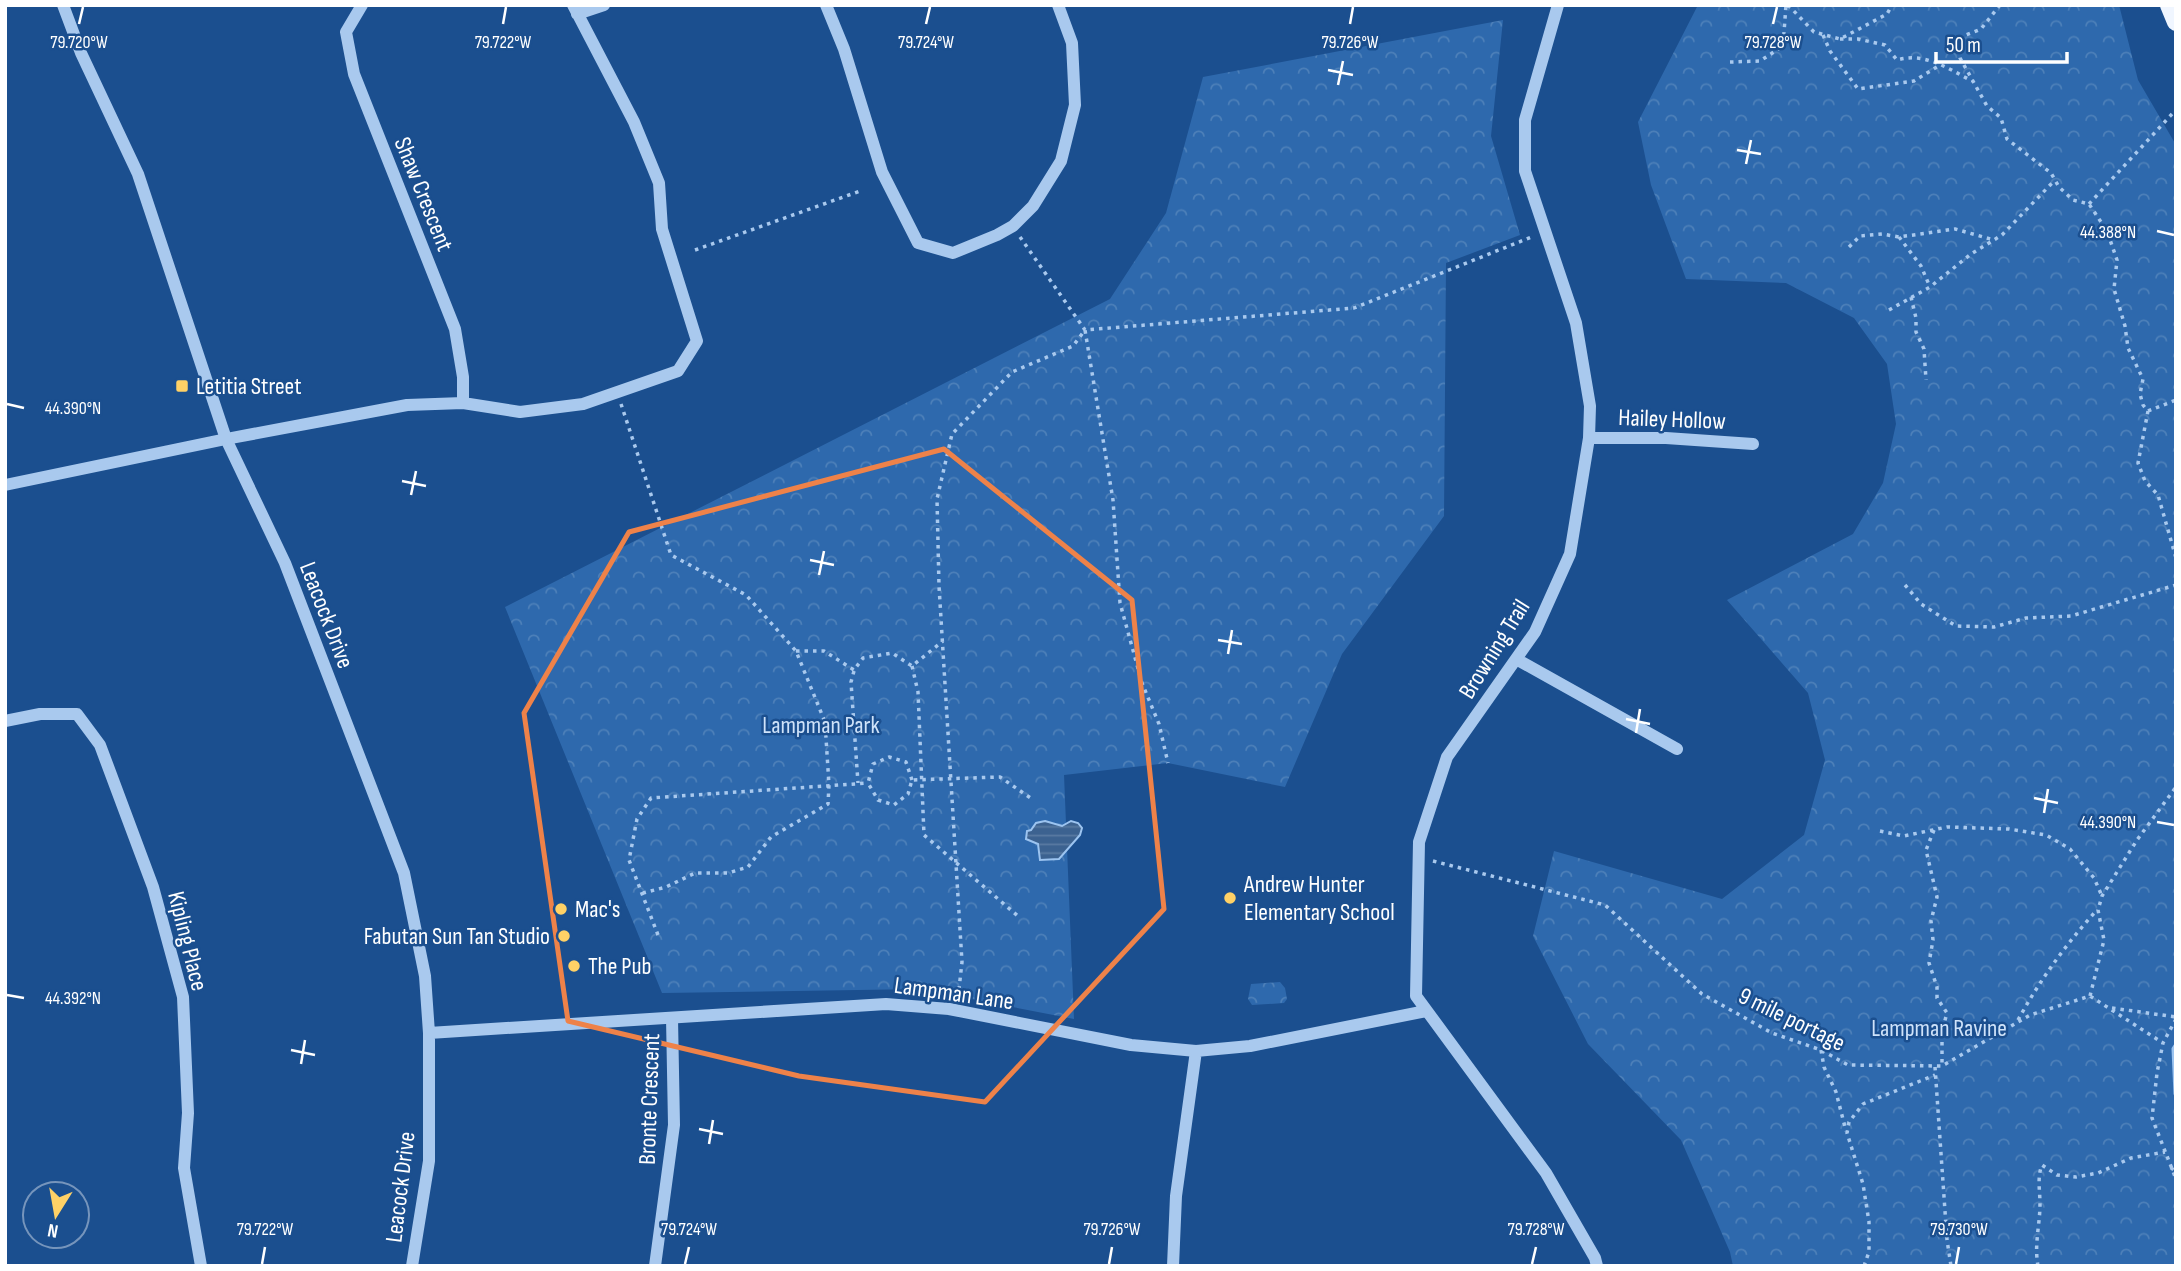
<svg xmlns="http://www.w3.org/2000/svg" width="2181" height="1271" font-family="'Sofia Sans Condensed',sans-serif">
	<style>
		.forest { fill: url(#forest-crowns) }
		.water { fill: url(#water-rules); stroke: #9cc4f0; stroke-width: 2 }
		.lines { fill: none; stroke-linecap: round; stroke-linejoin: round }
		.stream { stroke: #9cc4f0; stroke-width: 5 }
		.path { stroke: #a9c9ee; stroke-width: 3.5; stroke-dasharray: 3.5 5; stroke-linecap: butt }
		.minor { stroke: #a9c9ee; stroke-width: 12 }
		.major { stroke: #f0f6ff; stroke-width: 18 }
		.marked { fill: none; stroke: #ee8249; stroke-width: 5; stroke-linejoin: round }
		.ticks { fill: none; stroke: #fff; stroke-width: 2.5 }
		.poi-dot { fill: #ffd166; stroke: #1b4f8f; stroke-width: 2.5 }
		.labels { text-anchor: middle; stroke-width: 5; stroke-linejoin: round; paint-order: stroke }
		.street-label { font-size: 24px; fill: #fff; stroke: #1b4f8f }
		.poi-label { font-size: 24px; fill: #fff; stroke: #1b4f8f; text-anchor: start }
		.park-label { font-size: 24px; fill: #cfe3fa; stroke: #1b4f8f }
		.ticks-label { font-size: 18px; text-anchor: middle; fill: #fff; stroke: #1b4f8f; stroke-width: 5; stroke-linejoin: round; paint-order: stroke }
	</style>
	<defs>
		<pattern id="forest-crowns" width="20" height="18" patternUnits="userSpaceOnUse" patternTransform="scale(1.75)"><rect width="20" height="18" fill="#2e69ad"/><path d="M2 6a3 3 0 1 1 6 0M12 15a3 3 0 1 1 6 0" fill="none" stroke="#4d80b9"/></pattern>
		<pattern id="water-rules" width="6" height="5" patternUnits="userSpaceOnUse" patternTransform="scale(1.75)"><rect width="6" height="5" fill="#3c6290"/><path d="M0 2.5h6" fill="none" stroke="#597aa1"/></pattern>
	</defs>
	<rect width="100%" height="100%" fill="#1b4f8f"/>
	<!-- forest -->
	<path class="forest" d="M 1698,5 L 2119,5 L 2138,80 L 2176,145 L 2176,1266 L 1733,1266 L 1730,1252 L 1681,1140 L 1588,1044 L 1533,936 L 1554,851 L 1722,899 L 1804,835 L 1825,760 L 1808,693 L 1727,600 L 1853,534 L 1883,483 L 1896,424 L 1887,364 L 1854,318 L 1786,283 L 1686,279 L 1651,185 L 1638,122 Z
		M 1503,20 L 1491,136 L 1520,235 L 1446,263 L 1444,516 L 1342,654 L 1285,787 L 1168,763 L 1064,775 L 1074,1019 L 920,989 L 662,993 L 505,607 L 1110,299 L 1166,213 L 1203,77 Z
		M 1280,982 L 1285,988 L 1287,999 L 1284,1003 L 1252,1005 L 1248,999 L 1251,984 Z"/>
	<!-- water -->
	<path class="water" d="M 1045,821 L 1062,826 L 1071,821 L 1078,823 L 1082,828 L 1080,835 L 1059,859 L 1040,860 L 1038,844 L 1026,839 L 1027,831 L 1031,830 L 1036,823 Z"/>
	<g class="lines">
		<!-- stream -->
		<path class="stream" d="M 2176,1046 L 2174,1049 L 2176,1094"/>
		<!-- path -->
		<path class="path" d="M 1788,5 L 1814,32 L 1840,39 L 1887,14 L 1892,5
			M 2000,5 L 1981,29 L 1956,39 L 1960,58 L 1987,106 L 2001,118 L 2007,139 L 2051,173 L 2059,187 L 2073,200 L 2089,204 L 2107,231 L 2117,260 L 2114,289 L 2125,326 L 2128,348 L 2143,379 L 2140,394 L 2143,405 L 2148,411 L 2138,463 L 2145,481 L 2158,495 L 2176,558
			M 1823,35 L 1830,51 L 1858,89 L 1914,81 L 1940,65
			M 1840,39 L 1858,39 L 1885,45 L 1897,60 C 1925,52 1947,68 1972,81
			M 1730,62 L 1760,61 L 1783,46 L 1786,5
			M 2089,204 L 2172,114
			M 1020,237 L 1085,330 L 1354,308 L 1534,236
			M 1899,237 L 1921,266 L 1930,287
			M 1849,247 L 1860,236 L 1882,234 L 1899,237 L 1955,229 L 1994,240
			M 695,250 L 863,190
			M 1911,297 L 1916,318 L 1916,332 L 1924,349 L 1926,380
			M 1889,310 L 1930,287 L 1971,254 L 2002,235 L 2055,180
			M 621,404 L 671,555 L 746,595 L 796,651 L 825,722 L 829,785 L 828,804 L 771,837 L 748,867 L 728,873 L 695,873 L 666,887 L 643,893
			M 2148,411 L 2176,400
			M 1905,585 L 1921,604 L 1956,626 L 1994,627 L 2026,618 L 2071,616 L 2176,585
			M 796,651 L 824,651 L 854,670 L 863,658 L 892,653 L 912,666 L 943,641
			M 912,666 L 918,692 L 924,835 L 1019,917
			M 854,671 L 851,682 L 858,783
			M 912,780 L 906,762 L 889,757 L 873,764 L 868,783 L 878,800 L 894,805 L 908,794 L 912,780 L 1000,777 L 1032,799
			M 1934,830 L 1926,850 L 1937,897 L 1931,921 L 1933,940 L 1929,963 L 1937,987 L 1937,998 L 1947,1013 L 1942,1031 L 1942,1066
			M 1880,831 L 1904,836 L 1947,827 L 2009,829 L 2046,835 L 2070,849 L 2094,878 L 2102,896
			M 1433,861 L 1605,905 L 1702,994 L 1772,1033 L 1821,1050 L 1848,1065 L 1942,1066 L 2030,1015 L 2090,996 L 2163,1043
			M 658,935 L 629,860 L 637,819 L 651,798 L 868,783
			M 2090,996 L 2104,940 L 2098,910 L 2102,896 L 2137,840 L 2176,787
			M 958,998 L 962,962 L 939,586 L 937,499 L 952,434 L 1012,372 L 1073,346 L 1085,330 L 1113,500 L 1120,603 L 1142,683 L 1159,724 L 1168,763
			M 2112,1008 L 2176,1017
			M 2176,1019 L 2163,1043 L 2157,1073 L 2152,1118 L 2176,1179
			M 2018,1020 C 2040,980 2066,944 2097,910
			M 1821,1050 L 1824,1067 L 1836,1092 L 1846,1131
			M 1935,1067 L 1947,1240 L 1951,1266
			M 2171,1170 L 2176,1164
			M 1864,1266 L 1869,1252 L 1869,1222 L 1863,1184 L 1847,1133 L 1849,1122 L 1863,1104 L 1935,1075
			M 2038,1266 C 2034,1244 2040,1225 2040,1204 C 2040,1191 2037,1177 2042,1165 L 2057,1175 L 2076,1177 L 2098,1173 L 2131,1158 L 2165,1152"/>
		<!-- minor -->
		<path class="minor" d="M 63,5 L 81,53 L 138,174 L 226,439 L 285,563 L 404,873 L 425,976 L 429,1033 L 429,1161 L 412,1266
			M 362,5 L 346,32 L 354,74 L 455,329 L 463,377 L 463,403
			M 826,5 L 844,49 L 882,172 L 918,243 L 953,253 L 997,235 L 1013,226 L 1033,206 L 1061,161 L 1075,105 L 1072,43 L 1058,5
			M 1558,5 L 1525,120 L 1525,171 L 1576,323 L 1590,406 L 1589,438 L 1570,554 L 1535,632 L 1447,757 L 1419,842 L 1416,996 L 1546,1173 L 1595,1258 L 1597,1266
			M 577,14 L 604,5
			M 1589,438 L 1666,438 L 1753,444
			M 5,485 L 226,439 L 407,405 L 463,403 L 520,412 L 583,404 L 678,371 L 697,341 L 662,229 L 659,183 L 634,122 L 573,5
			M 1516,659 L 1677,749
			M 5,721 L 40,714 L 77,714 L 100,745 L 153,887 L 183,997 L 188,1113 L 184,1168 L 201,1266
			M 429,1033 L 886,1004 L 949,1009 L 1131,1045 L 1196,1051 L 1250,1046 L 1426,1011
			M 655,1266 L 674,1125 L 672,1018
			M 1173,1266 L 1176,1196 L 1196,1051"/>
		<!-- major -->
		<path class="major" d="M 2169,5 L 2176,22"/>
	</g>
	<!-- marked area -->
	<path class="marked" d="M 944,449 L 1132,600 L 1164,909 L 985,1102 L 799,1076 L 568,1021 L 524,713 L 629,532 Z"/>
	<!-- ticks -->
	<path class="ticks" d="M 79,24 L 83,7M 503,24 L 506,7M 926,24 L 930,7M 1350,24 L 1353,7M 1773,24 L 1777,7M 1328,70 L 1353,75M 1338,85 L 1343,61M 1737,150 L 1761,154M 1746,164 L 1751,140M 2157,231 L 2174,235M 7,404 L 24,408M 402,481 L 426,486M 411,495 L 416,471M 810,560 L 834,565M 819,575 L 824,551M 1218,640 L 1242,644M 1228,654 L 1232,630M 1626,719 L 1650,724M 1636,733 L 1640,709M 2034,798 L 2058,803M 2044,813 L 2048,789M 2157,822 L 2174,825M 7,995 L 24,998M 291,1050 L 315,1055M 301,1064 L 305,1040M 699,1129 L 723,1134M 709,1144 L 713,1120M 262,1264 L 265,1247M 685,1264 L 689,1247M 1109,1264 L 1112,1247M 1532,1264 L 1536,1247M 1956,1264 L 1959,1247"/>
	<!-- markers -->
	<g class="poi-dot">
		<rect x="175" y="379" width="14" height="14" rx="3.5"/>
		<circle cx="1230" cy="898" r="7"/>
		<circle cx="561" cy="909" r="7"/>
		<circle cx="564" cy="936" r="7"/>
		<circle cx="574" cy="966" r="7"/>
	</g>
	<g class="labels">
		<!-- street labels -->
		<g class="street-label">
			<text transform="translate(424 194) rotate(68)" y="8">Shaw Crescent</text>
			<text transform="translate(1672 419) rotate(2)" y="8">Hailey Hollow</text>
			<text transform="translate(327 615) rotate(69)" y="8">Leacock Drive</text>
			<text transform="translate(1494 649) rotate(-58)" y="8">Browning Trail</text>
			<text transform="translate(188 941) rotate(76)" y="8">Kipling Place</text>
			<text transform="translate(954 993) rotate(8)" y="8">Lampman Lane</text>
			<text transform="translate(1792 1019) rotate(26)" y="8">9 mile portage</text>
			<text transform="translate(649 1099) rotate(-88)" y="8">Bronte Crescent</text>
			<text transform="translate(400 1187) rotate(-83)" y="8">Leacock Drive</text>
		</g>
		<!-- poi labels -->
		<g class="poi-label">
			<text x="196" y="394">Letitia Street</text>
			<text x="1244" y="892">Andrew Hunter<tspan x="1244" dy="28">Elementary School</tspan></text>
			<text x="575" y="917">Mac's</text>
			<text x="550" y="944" text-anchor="end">Fabutan Sun Tan Studio</text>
			<text x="588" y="974">The Pub</text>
		</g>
		<!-- park labels -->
		<g class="park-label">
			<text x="821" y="733">Lampman Park</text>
			<text x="1939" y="1036">Lampman Ravine</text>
		</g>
	</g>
	<g class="ticks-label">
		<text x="79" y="48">79.720°W</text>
		<text x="503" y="48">79.722°W</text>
		<text x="926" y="48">79.724°W</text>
		<text x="1350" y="48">79.726°W</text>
		<text x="1773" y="48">79.728°W</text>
		<text x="2108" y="238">44.388°N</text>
		<text x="73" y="414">44.390°N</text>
		<text x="2108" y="828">44.390°N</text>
		<text x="73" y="1004">44.392°N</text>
		<text x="265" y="1235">79.722°W</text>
		<text x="689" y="1235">79.724°W</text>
		<text x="1112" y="1235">79.726°W</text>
		<text x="1536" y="1235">79.728°W</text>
		<text x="1959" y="1235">79.730°W</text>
	</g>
	<!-- border -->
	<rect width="2181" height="1271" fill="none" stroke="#ffffff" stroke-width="14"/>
	<!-- north arrow -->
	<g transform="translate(56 1215) rotate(191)"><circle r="33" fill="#1b4f8f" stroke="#7695bc" stroke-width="2"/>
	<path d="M0-5L12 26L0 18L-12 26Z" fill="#ffd166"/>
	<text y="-10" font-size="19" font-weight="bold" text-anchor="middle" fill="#ffffff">N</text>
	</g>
	<!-- scale -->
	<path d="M1936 52v10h131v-10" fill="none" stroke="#ffffff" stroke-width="3.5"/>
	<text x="1946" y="52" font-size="21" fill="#ffffff" stroke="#1b4f8f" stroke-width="5" paint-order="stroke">50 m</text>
</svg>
